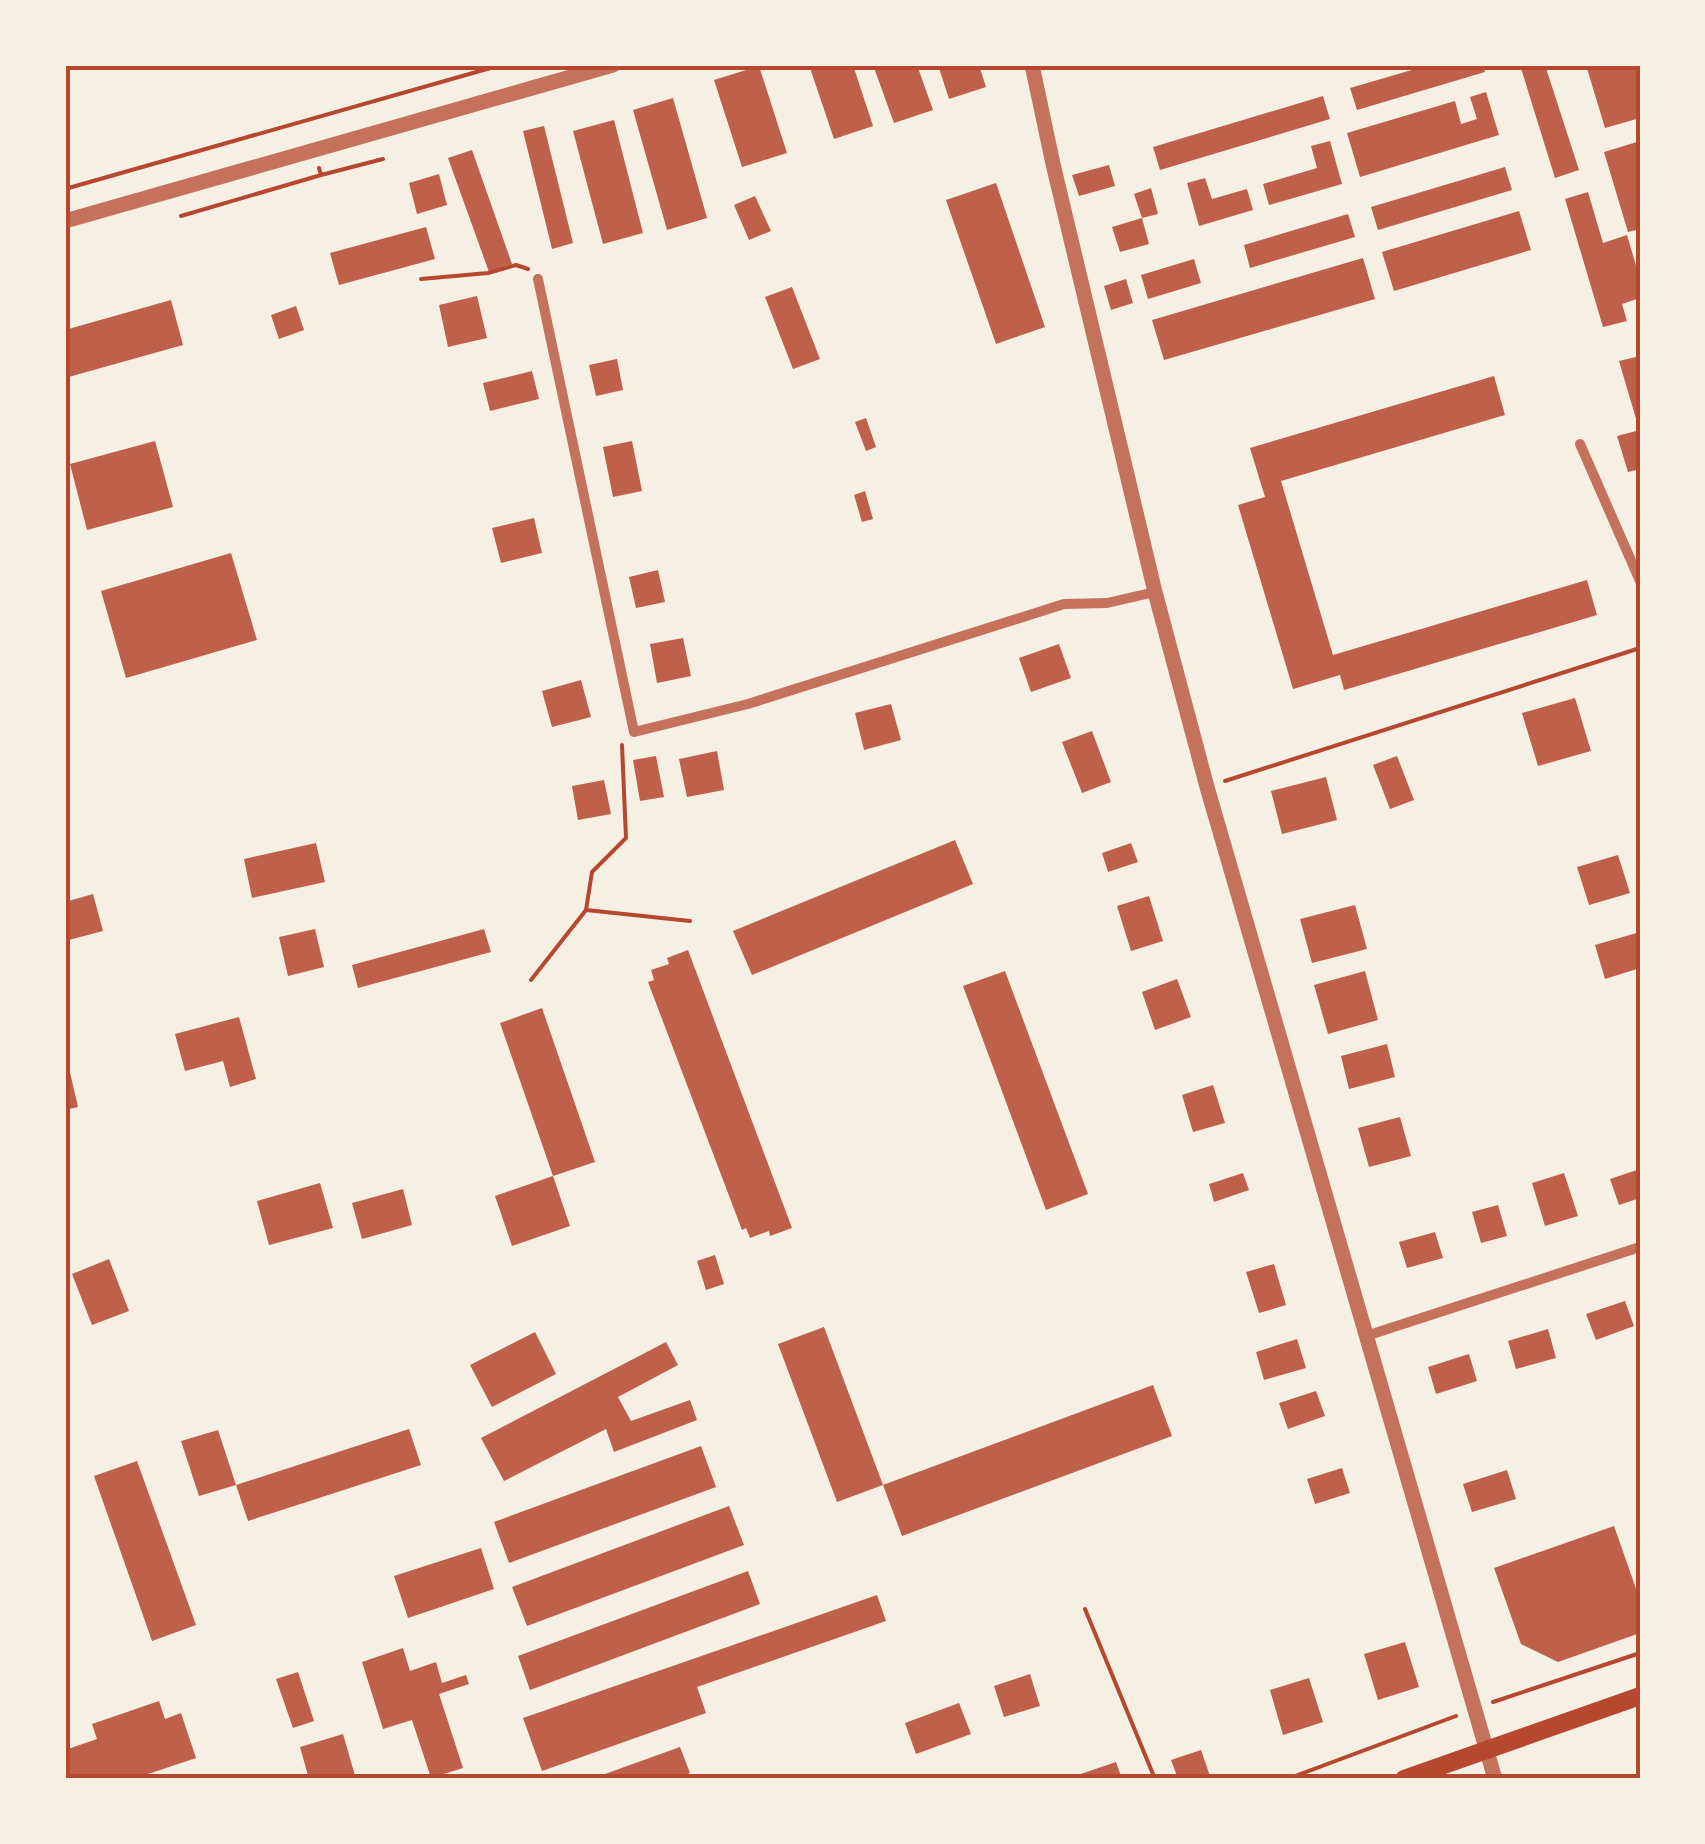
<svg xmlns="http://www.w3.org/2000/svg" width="1705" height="1844" font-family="'Source Sans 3',sans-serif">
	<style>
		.building { fill: #bf614a }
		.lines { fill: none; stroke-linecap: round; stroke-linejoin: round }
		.path { stroke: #b5482f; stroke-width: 4 }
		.minor { stroke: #c5725c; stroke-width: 10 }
		.tertiary { stroke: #c5725c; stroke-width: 15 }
		.secondary { stroke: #b5482f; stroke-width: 18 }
		.neatline { fill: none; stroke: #b5482f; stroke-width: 4 }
	</style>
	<rect width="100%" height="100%" fill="#f6efe4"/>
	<!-- building -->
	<path class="building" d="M 809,65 L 853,65 L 873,126 L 834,139 Z
		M 873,65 L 917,65 L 933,110 L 894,123 Z
		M 938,65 L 979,65 L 986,87 L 949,99 Z
		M 1429,65 L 1483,65 L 1485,72 L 1357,110 L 1350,88 Z
		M 1520,65 L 1545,65 L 1579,170 L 1555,178 Z
		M 1586,65 L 1640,65 L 1640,118 L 1605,128 Z
		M 759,66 L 787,153 L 742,167 L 714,80 Z
		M 1486,92 L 1499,135 L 1360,177 L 1347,133 L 1455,101 L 1461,124 L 1477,119 L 1470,97 Z
		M 1323,96 L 1330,119 L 1160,170 L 1153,147 Z
		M 673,98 L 707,218 L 667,230 L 633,110 Z
		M 614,120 L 643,233 L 603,244 L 573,131 Z
		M 544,126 L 573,243 L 552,249 L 523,131 Z
		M 1330,141 L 1342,184 L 1269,205 L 1263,184 L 1317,168 L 1311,146 Z
		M 1640,141 L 1640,229 L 1628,232 L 1604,152 Z
		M 472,150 L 512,264 L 489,272 L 448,158 Z
		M 1109,165 L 1115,186 L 1079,196 L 1072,175 Z
		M 1505,167 L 1512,190 L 1378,230 L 1371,207 Z
		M 439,174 L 447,205 L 417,214 L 409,183 Z
		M 1205,178 L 1212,199 L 1247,189 L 1253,210 L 1199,226 L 1187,183 Z
		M 996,183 L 1045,327 L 996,344 L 946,200 Z
		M 1151,188 L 1158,214 L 1142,218 L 1134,194 Z
		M 1588,192 L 1603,243 L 1627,235 L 1640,279 L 1640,298 L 1622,304 L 1627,321 L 1603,327 L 1565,199 Z
		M 755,196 L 771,231 L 749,240 L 734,205 Z
		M 1519,211 L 1531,250 L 1394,291 L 1382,252 Z
		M 1348,214 L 1355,237 L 1250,268 L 1244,245 Z
		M 1142,218 L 1149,244 L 1120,252 L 1112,227 Z
		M 426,227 L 435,259 L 339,285 L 330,253 Z
		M 1363,258 L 1375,299 L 1164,360 L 1152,320 Z
		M 1194,259 L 1201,283 L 1148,299 L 1141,275 Z
		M 1126,279 L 1133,303 L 1111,310 L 1104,286 Z
		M 792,287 L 820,359 L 793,369 L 765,297 Z
		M 477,296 L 487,338 L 448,347 L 439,305 Z
		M 171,300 L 183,345 L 65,378 L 65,330 Z
		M 296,306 L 304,330 L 279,339 L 271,315 Z
		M 1640,356 L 1640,429 L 1639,429 L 1619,361 Z
		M 617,359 L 623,390 L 596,396 L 589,365 Z
		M 532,371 L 539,399 L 490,411 L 483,383 Z
		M 1494,376 L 1505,415 L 1281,481 L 1333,655 L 1587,580 L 1597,615 L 1344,690 L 1340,675 L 1293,689 L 1238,505 L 1265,497 L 1250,448 Z
		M 866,418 L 876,447 L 866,451 L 855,422 Z
		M 1640,430 L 1640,469 L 1628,472 L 1617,436 Z
		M 155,441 L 173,507 L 87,530 L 70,464 Z
		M 632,441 L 642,491 L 613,497 L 603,447 Z
		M 865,491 L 873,519 L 862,522 L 854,495 Z
		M 534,518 L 542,553 L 501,563 L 492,528 Z
		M 231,553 L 257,640 L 126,678 L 101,591 Z
		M 658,570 L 665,602 L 636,608 L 629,577 Z
		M 683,638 L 691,676 L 657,683 L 650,644 Z
		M 1059,644 L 1071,678 L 1031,692 L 1019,658 Z
		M 581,680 L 591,717 L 552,727 L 542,691 Z
		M 1575,698 L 1591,751 L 1538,766 L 1522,713 Z
		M 891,704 L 901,740 L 864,750 L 855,713 Z
		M 1092,731 L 1111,782 L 1082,793 L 1062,742 Z
		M 717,751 L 724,790 L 687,797 L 679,759 Z
		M 656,756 L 664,797 L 640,801 L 633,760 Z
		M 1397,756 L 1414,800 L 1390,809 L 1373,765 Z
		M 1326,777 L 1337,820 L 1282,834 L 1271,791 Z
		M 604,780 L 611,814 L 578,820 L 572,786 Z
		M 955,840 L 973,884 L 752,975 L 733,931 Z
		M 316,843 L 325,882 L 252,898 L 244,859 Z
		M 1131,843 L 1138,862 L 1108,872 L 1102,853 Z
		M 1618,855 L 1630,893 L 1589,905 L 1577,867 Z
		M 93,894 L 103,931 L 65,941 L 65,902 Z
		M 1149,896 L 1163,941 L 1131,951 L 1117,906 Z
		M 1355,905 L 1367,949 L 1312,963 L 1300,919 Z
		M 315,929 L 324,967 L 288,976 L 279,937 Z
		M 484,929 L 491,952 L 358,988 L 352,965 Z
		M 1640,932 L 1640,968 L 1605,979 L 1595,945 Z
		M 688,950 L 792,1228 L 770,1236 L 769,1231 L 750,1238 L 746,1228 L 742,1230 L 648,982 L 654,980 L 651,970 L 669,964 L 667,958 Z
		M 1005,971 L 1088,1194 L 1046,1210 L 963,986 Z
		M 1365,971 L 1378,1020 L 1328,1034 L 1314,985 Z
		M 1177,979 L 1191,1017 L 1155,1030 L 1142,992 Z
		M 542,1008 L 595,1162 L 553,1176 L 570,1226 L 512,1246 L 495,1196 L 553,1176 L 500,1023 Z
		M 239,1017 L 256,1079 L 230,1087 L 223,1061 L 185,1071 L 175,1034 Z
		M 1387,1044 L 1395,1077 L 1349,1089 L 1341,1056 Z
		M 69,1068 L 78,1107 L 65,1110 L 65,1069 Z
		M 1213,1085 L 1225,1123 L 1193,1132 L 1182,1095 Z
		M 1400,1117 L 1411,1156 L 1369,1167 L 1358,1128 Z
		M 1640,1169 L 1640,1198 L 1619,1205 L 1610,1179 Z
		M 1243,1173 L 1249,1190 L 1214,1202 L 1209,1184 Z
		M 1564,1173 L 1578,1216 L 1545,1226 L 1532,1183 Z
		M 320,1183 L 333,1228 L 269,1245 L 257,1201 Z
		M 403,1189 L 412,1225 L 362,1239 L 352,1203 Z
		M 1498,1205 L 1507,1236 L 1481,1243 L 1472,1212 Z
		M 1435,1232 L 1443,1258 L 1407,1268 L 1399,1242 Z
		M 715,1255 L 724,1284 L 706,1290 L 697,1261 Z
		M 109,1259 L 129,1311 L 92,1325 L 72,1274 Z
		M 1274,1264 L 1286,1305 L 1259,1313 L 1246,1272 Z
		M 1625,1301 L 1634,1326 L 1596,1340 L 1586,1314 Z
		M 824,1327 L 883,1485 L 837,1502 L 778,1344 Z
		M 1548,1329 L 1556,1358 L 1516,1369 L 1508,1341 Z
		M 535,1332 L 556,1374 L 492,1407 L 470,1365 Z
		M 1297,1339 L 1306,1368 L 1264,1380 L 1256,1352 Z
		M 666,1342 L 678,1365 L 618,1397 L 631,1421 L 690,1400 L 697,1420 L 614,1452 L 606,1429 L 504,1481 L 481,1438 Z
		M 1469,1354 L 1477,1381 L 1436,1394 L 1428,1367 Z
		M 1153,1385 L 1172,1436 L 902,1536 L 883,1485 Z
		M 1316,1391 L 1325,1416 L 1288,1429 L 1279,1403 Z
		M 409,1429 L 421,1465 L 248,1521 L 236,1485 Z
		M 218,1430 L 236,1485 L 199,1496 L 181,1441 Z
		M 701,1446 L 716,1487 L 509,1563 L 494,1522 Z
		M 137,1461 L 196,1625 L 152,1641 L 94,1476 Z
		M 1342,1468 L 1350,1493 L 1315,1504 L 1307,1479 Z
		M 1507,1470 L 1516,1499 L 1472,1512 L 1463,1484 Z
		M 729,1506 L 744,1545 L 527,1626 L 512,1587 Z
		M 1614,1526 L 1640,1600 L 1640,1633 L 1558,1662 L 1521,1644 L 1494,1568 Z
		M 481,1548 L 494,1589 L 408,1618 L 394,1576 Z
		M 748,1571 L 760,1604 L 530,1690 L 518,1656 Z
		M 877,1595 L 886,1621 L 697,1687 L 706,1713 L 542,1771 L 523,1718 Z
		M 1405,1642 L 1419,1687 L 1378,1700 L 1364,1654 Z
		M 403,1648 L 410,1671 L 436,1662 L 442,1683 L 466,1675 L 469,1684 L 439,1694 L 463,1768 L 431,1778 L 412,1720 L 383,1729 L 362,1662 Z
		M 298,1672 L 314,1721 L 293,1728 L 276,1679 Z
		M 1030,1674 L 1040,1706 L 1004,1717 L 994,1686 Z
		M 1309,1678 L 1323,1722 L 1283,1735 L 1270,1690 Z
		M 159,1701 L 165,1719 L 181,1713 L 196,1758 L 133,1779 L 65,1779 L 65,1750 L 97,1739 L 92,1724 Z
		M 959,1703 L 971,1734 L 916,1754 L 905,1723 Z
		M 343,1734 L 356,1779 L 309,1779 L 300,1747 Z
		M 680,1747 L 690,1773 L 674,1779 L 591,1779 Z
		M 1201,1750 L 1211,1779 L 1178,1779 L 1171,1760 Z
		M 1116,1762 L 1122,1779 L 1069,1779 L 1069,1778 Z"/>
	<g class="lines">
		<!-- path -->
		<path class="path" d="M 321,175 L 383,159
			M 65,189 L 501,65
			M 181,216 L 321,175 L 319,168
			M 421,279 L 488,273 L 516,265 L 528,269
			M 1225,781 L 1640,648
			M 586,910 L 690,921
			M 531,980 L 586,910 L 592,872 L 626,838 L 622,745
			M 1085,1609 L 1155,1779
			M 1493,1702 L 1640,1653
			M 1287,1779 L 1456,1716"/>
		<!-- minor -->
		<path class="minor" d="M 538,279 L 634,732 L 748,704 L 1064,604 L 1107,603 L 1155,592
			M 1580,444 L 1640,581
			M 1366,1336 L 1640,1247"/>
		<!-- tertiary -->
		<path class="tertiary" d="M 1032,65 L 1053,164 L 1155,592 L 1207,787 L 1495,1779
			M 65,221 L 613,65"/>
		<!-- secondary -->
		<path class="secondary" d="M 1404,1779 L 1640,1696"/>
	</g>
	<!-- border -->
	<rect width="1705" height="1844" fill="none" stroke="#f6efe4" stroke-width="135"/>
	<rect x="68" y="68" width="1570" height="1708" class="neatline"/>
</svg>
